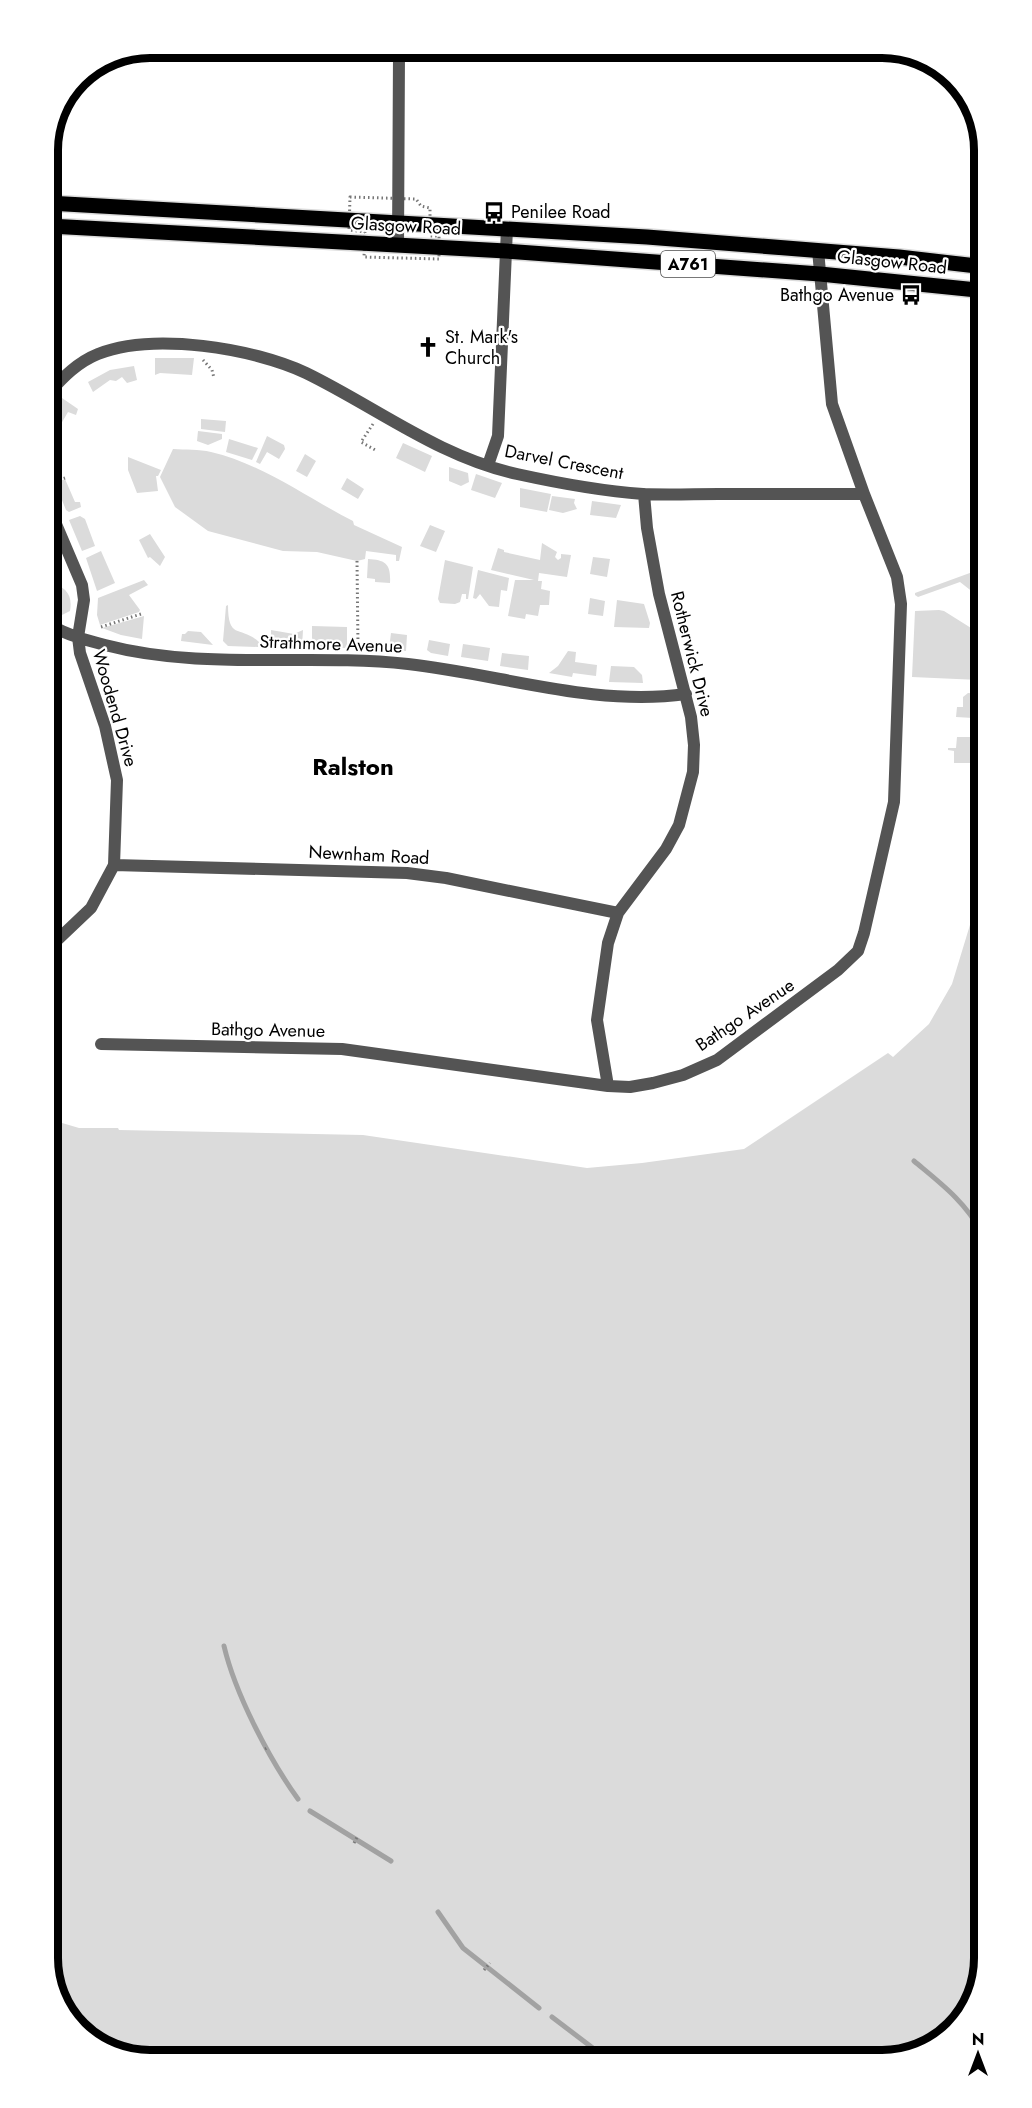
<svg xmlns="http://www.w3.org/2000/svg" width="1032" height="2108" font-family="Jost,sans-serif">
	<style>
		.green { fill: #dbdbdb }
		.lines { fill: none; stroke-linecap: round; stroke-linejoin: round }
		.stream { stroke: #a2a2a2; stroke-width: 5 }
		.primary-casing { stroke: #dbdbdb; stroke-width: 18 }
		.path { stroke: #767676; stroke-width: 3; stroke-dasharray: 1.5 3; stroke-linecap: butt }
		.minor { stroke: #545454; stroke-width: 12 }
		.tertiary { stroke: #545454; stroke-width: 12 }
		.primary { stroke: #000; stroke-width: 15 }
		.labels { text-anchor: middle; stroke-width: 4.5; stroke-linejoin: round; paint-order: stroke }
		.shield { fill: #fff; stroke: #4c4c4c; stroke-width: 1.5 }
		.shield-label { font-size: 16px; font-weight: bold; fill: #000 }
		.poi-label { font-size: 18px; fill: #000; stroke: #fff; text-anchor: start }
		.street-label { font-size: 18px; fill: #000; stroke: #fff }
		.district-label { font-size: 24px; font-weight: bold; fill: #000; stroke: #fff }
		.rim { fill: none; stroke: #000; stroke-width: 8 }
	</style>
	<rect width="100%" height="100%" fill="#fff"/>
	<!-- green -->
	<path class="green" d="M 155,358 L 194,358 L 192,375 L 160,373 L 155,375 Z
		M 134,366 L 137,380 L 127,383 L 122,377 L 116,381 L 110,380 L 93,392 L 88,382 L 110,370 Z
		M 62,398 L 78,409 L 76,415 L 68,412 L 58,429 L 54,442 L 49,443 L 49,426 Z
		M 201,419 L 226,421 L 225,432 L 201,429 Z
		M 198,431 L 222,434 L 222,439 L 208,445 L 197,441 Z
		M 267,436 L 284,445 L 285,449 L 279,459 L 267,452 L 260,464 L 256,462 Z
		M 229,439 L 258,448 L 252,460 L 226,452 Z
		M 403,443 L 432,456 L 425,472 L 396,458 Z
		M 173,449 C 185,450 199,449 211,452 C 262,464 306,497 353,521 L 354,525 L 402,547 L 399,561 L 396,561 L 396,555 L 366,551 L 365,559 L 357,561 L 317,552 L 283,551 L 208,531 L 175,507 L 160,477 Z
		M 305,454 L 316,461 L 307,477 L 296,471 Z
		M 128,457 L 161,470 L 158,476 L 156,476 L 158,491 L 137,493 L 128,470 Z
		M 449,467 L 468,473 L 469,482 L 461,486 L 449,481 Z
		M 476,474 L 502,483 L 495,498 L 471,490 Z
		M 347,478 L 364,489 L 358,499 L 341,489 Z
		M 65,479 L 75,502 L 80,502 L 81,507 L 69,512 L 66,510 L 55,483 Z
		M 520,488 L 551,494 L 547,512 L 520,507 Z
		M 552,496 L 575,499 L 574,503 L 577,509 L 563,513 L 549,510 Z
		M 592,501 L 621,505 L 616,518 L 590,515 Z
		M 80,516 L 85,519 L 95,546 L 82,551 L 69,520 Z
		M 430,525 L 445,531 L 436,552 L 420,546 Z
		M 150,534 L 165,557 L 160,566 L 150,557 L 148,558 L 139,540 Z
		M 542,543 L 557,552 L 555,557 L 558,560 L 561,558 L 561,554 L 571,555 L 567,577 L 539,573 L 538,581 L 542,581 L 541,589 L 550,591 L 549,605 L 540,605 L 538,616 L 526,614 L 525,619 L 508,616 L 515,580 L 534,580 L 491,570 L 498,548 L 504,550 L 504,552 L 540,560 Z
		M 101,551 L 115,583 L 97,591 L 86,558 Z
		M 593,557 L 610,559 L 607,577 L 590,574 Z
		M 368,559 C 386,560 391,564 390,583 L 375,582 L 375,579 L 367,578 Z
		M 445,560 L 473,567 L 468,599 L 466,599 L 466,594 L 462,594 L 460,602 L 455,604 L 440,603 L 438,599 Z
		M 478,570 L 509,578 L 507,591 L 501,590 L 499,607 L 489,606 L 480,594 L 476,599 L 473,598 Z
		M 978,570 L 978,586 L 974,593 L 960,582 L 918,597 L 915,595 L 915,593 Z
		M 144,580 L 148,585 L 129,595 L 140,610 L 139,612 L 100,625 L 97,615 L 98,598 Z
		M 50,581 C 65,588 73,593 70,611 L 62,615 L 50,609 Z
		M 590,598 L 605,601 L 603,616 L 588,614 Z
		M 617,600 L 644,604 L 650,623 L 649,628 L 614,627 Z
		M 228,605 C 228,641 241,625 259,642 L 258,647 L 228,646 L 223,641 L 226,606 Z
		M 939,610 L 944,611 L 979,633 L 979,680 L 912,677 L 915,611 Z
		M 144,616 L 142,639 L 121,635 L 102,628 Z
		M 312,626 L 347,627 L 347,648 L 312,647 Z
		M 271,630 L 294,634 L 303,630 L 302,647 L 271,647 Z
		M 188,631 L 201,632 L 213,645 L 181,641 L 182,634 L 185,634 Z
		M 391,633 L 407,635 L 406,651 L 389,649 Z
		M 429,640 L 450,644 L 448,656 L 431,653 L 427,650 Z
		M 463,644 L 490,648 L 488,661 L 461,657 Z
		M 568,651 L 576,652 L 575,662 L 597,665 L 596,676 L 573,673 L 572,677 L 549,673 L 558,666 Z
		M 502,653 L 529,656 L 528,670 L 500,666 Z
		M 611,666 L 634,667 L 642,675 L 643,683 L 609,682 Z
		M 968,693 L 979,694 L 977,715 L 979,716 L 979,726 L 973,726 L 973,718 L 956,717 L 957,707 L 963,707 L 963,697 Z
		M 957,737 L 979,737 L 979,763 L 954,763 L 954,751 L 948,750 L 948,748 L 956,748 Z
		M 980,892 L 984,1958 L 967,2015 L 921,2052 L 144,2060 L 88,2039 L 56,1997 L 52,1120 L 79,1128 L 118,1128 L 119,1130 L 363,1135 L 587,1168 L 642,1163 L 744,1149 L 888,1053 L 893,1057 L 929,1024 L 952,984 Z"/>
	<g class="lines">
		<!-- stream -->
		<path class="stream" d="M 914,1161 C 939,1182 966,1202 981,1232
			M 224,1646 C 235,1693 269,1759 298,1799
			M 310,1811 L 391,1861
			M 438,1912 L 463,1948 L 539,2008
			M 552,2017 L 602,2055"/>
		<!-- primary casing -->
		<g class="primary-casing">
			<path id="primary" d="M 48,203 L 647,237 L 899,257 L 977,266
				M 49,226 L 506,251 L 820,274 L 977,290"/>
		</g>
		<!-- path -->
		<path class="path" d="M 350,197 L 416,199 L 421,206 L 430,208 L 430,236 L 439,236 L 439,259 L 364,257 L 365,232 L 349,230 Z
			M 203,360 L 212,370 L 214,378
			M 373,424 L 361,442 L 377,451
			M 51,483 L 65,478
			M 357,561 L 358,646
			M 101,627 L 141,614
			M 265,1749 L 269,1747
			M 354,1843 L 358,1835
			M 484,1970 L 490,1963"/>
		<!-- minor -->
		<path class="minor" d="M 49,393 C 63,377 78,362 98,354 C 153,332 253,348 306,373 C 376,407 439,457 517,474 C 558,483 601,491 643,494 C 668,495 694,494 719,494 C 768,494 816,494 864,494 L 832,404 L 818,250
			M 488,465 L 498,436 L 507,228
			M 50,510 L 82,585 L 84,600 L 78,637 L 80,653 L 105,726 L 117,780 L 114,865 L 91,908 L 51,946
			M 50,625 C 67,635 86,640 105,645 C 204,671 307,653 408,664 C 500,674 593,707 686,694
			M 114,865 L 407,873 L 446,878 L 618,913
			M 101,1044 L 342,1049 L 608,1086 L 630,1087 L 653,1083 L 683,1075 L 717,1060 L 838,970 L 858,951 L 864,933 L 894,802 L 901,604 L 897,577 L 864,494
			M 608,1086 L 597,1020 L 608,943 L 618,913 L 666,849 L 679,825 L 693,772 L 694,745 L 691,717 L 659,594 L 647,528 L 644,494"/>
		<!-- tertiary -->
		<path class="tertiary" d="M 398,246 L 399,53"/>
		<!-- primary -->
		<use href="#primary" class="primary"/>
	</g>
	<!-- icons -->
	<defs>
		<g id="bus-bare" transform="scale(1.62)"><path d="M-5-6H5V4H4V6H2V4H-2V6H-4V4H-5ZM-3.5-4V0h7V-4ZM-3.5 1.2v1.5H-2V1.2ZM2 1.2v1.5H3.5V1.2Z" fill="#000" stroke="#fff" stroke-width="2.5" paint-order="stroke"/></g>
		<g id="church-bare" transform="scale(1.62)"><path d="M-1.2-6h2.4v3.5h3.3v2.4h-3.3V6h-2.4V-.1h-3.3v-2.4h3.3Z" fill="#000" stroke="#fff" stroke-width="2.5" paint-order="stroke"/></g>
	</defs>
	<g fill-rule="evenodd">
		<use href="#bus-bare" x="494" y="212"/>
		<use href="#bus-bare" x="911" y="295"/>
		<use href="#church-bare" x="428" y="347"/>
	</g>
	<g class="labels">
		<!-- shield labels -->
		<rect class="shield" x="661" y="251" width="54" height="26" rx="4.5"/>
		<g class="shield-label">
			<text x="688" y="270">A761</text>
		</g>
		<!-- poi labels -->
		<g class="poi-label">
			<text x="511" y="218">Penilee Road</text>
			<text x="894" y="301" text-anchor="end">Bathgo Avenue</text>
			<text x="445" y="343">St. Mark's<tspan x="445" dy="21">Church</tspan></text>
		</g>
		<!-- street labels -->
		<g class="street-label">
			<text transform="translate(406 226) rotate(3)" y="6">Glasgow Road</text>
			<text transform="translate(892 262) rotate(6)" y="6">Glasgow Road</text>
			<text transform="translate(564 462) rotate(11)" y="6">Darvel Crescent</text>
			<text transform="translate(331 644) rotate(2)" y="6">Strathmore Avenue</text>
			<text transform="translate(692 654) rotate(76)" y="6">Rotherwick Drive</text>
			<text transform="translate(115 708) rotate(74)" y="6">Woodend Drive</text>
			<text transform="translate(369 855) rotate(3)" y="6">Newnham Road</text>
			<text transform="translate(745 1015) rotate(-34)" y="6">Bathgo Avenue</text>
			<text transform="translate(268 1030) rotate(1)" y="6">Bathgo Avenue</text>
		</g>
		<!-- district labels -->
		<g class="district-label">
			<text x="353" y="775">Ralston</text>
		</g>
	</g>
	<!-- crop -->
	<path d="M0 0H1032V2108H0ZM150 58H882A92 92 0 0 1 974 150V1958A92 92 0 0 1 882 2050H150A92 92 0 0 1 58 1958V150A92 92 0 0 1 150 58Z" fill="#fff" fill-rule="evenodd"/>
	<path class="rim" d="M150 58H882A92 92 0 0 1 974 150V1958A92 92 0 0 1 882 2050H150A92 92 0 0 1 58 1958V150A92 92 0 0 1 150 58Z"/>
	<!-- north arrow -->
	<g transform="translate(978 2054)" stroke="#ffffff" stroke-width="4.5" paint-order="stroke">
	<path d="M0-4.5L10 22L0 15L-10 22Z" fill="#000000"/>
	<text y="-9" font-size="16" font-weight="bold" text-anchor="middle" fill="#000000">N</text>
	</g>
</svg>
